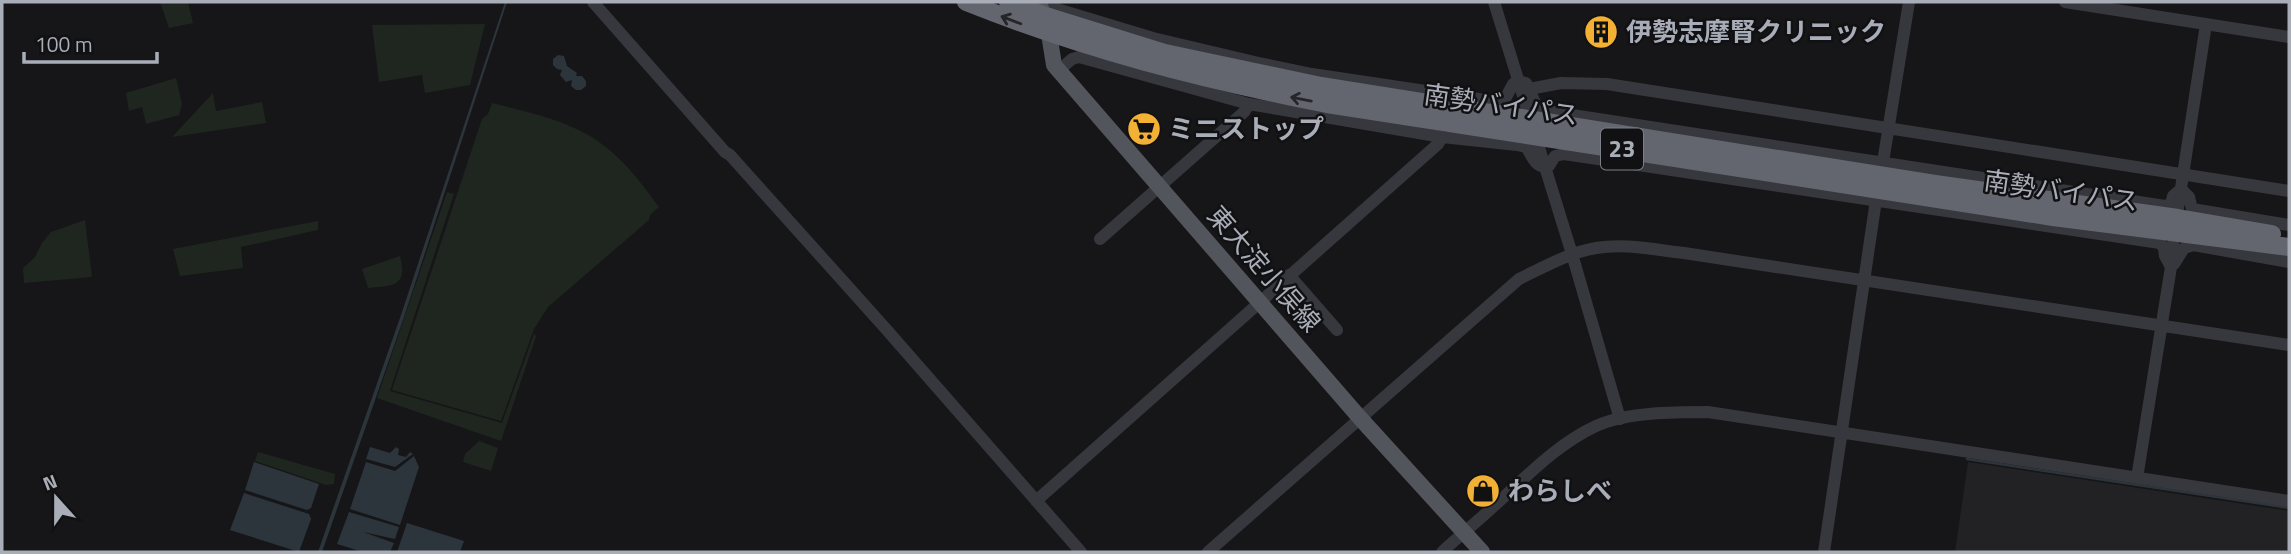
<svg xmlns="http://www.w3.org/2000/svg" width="2291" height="554" font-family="'Titillium Web','Noto Sans JP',sans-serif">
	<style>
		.built { fill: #222225 }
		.green { fill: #1e261f }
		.water { fill: #2c353c }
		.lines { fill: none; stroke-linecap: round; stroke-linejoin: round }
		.stream { stroke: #2c353c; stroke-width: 2.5 }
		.minor { stroke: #37383d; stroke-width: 12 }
		.major { stroke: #53555c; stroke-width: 16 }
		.highway { stroke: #63666e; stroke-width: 18 }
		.oneway { stroke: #26262a }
		.labels { text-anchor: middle; stroke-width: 5; stroke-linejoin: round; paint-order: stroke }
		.shield { fill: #111113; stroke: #7b7e86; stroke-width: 2 }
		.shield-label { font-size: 24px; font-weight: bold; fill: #a8adb8 }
		.poi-label { font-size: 26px; font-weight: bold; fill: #a8adb8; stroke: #111113; text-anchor: start }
		.street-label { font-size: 26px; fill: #a8adb8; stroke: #111113 }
	</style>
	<rect width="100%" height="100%" fill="#161618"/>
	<!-- built -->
	<path class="built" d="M 1968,462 L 2289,511 L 2289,552 L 1955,552 Z"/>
	<!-- green -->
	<path class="green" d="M 160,2 L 188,2 L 193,23 L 169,28 Z
		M 485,24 L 470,85 L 425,93 L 422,75 L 379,82 L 372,25 Z
		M 176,78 L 182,104 L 179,115 L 146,124 L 142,107 L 129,111 L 126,93 Z
		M 213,93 L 216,111 L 262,102 L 266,123 L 172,137 Z
		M 492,103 C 578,124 606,132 659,207 L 650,215 L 649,220 L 548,307 L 534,329 L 501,421 L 392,390 L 482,119 L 488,114 Z
		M 447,192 L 454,194 L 390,391 L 502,423 L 534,334 L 536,336 L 501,441 L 377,398 Z
		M 85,220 L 92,277 L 24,283 L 23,268 L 35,257 L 42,243 L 51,232 Z
		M 318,221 L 318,230 L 241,247 L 243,268 L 180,276 L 173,249 Z
		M 400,256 C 408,286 394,286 368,288 L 362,269 Z
		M 479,441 L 498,448 L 491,471 L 463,462 L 465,454 Z
		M 258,452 L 335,474 L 334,484 L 326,485 L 255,461 Z"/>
	<!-- water -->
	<path class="water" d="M 505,2 L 507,2 L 404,317 L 322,552 L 318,552 L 401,315 Z
		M 558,55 L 564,56 L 567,66 L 577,73 L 576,76 L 582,76 L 586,81 L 586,86 L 581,90 L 576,90 L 571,86 L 572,80 L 566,82 L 560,75 L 562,70 L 557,69 L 553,65 L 553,59 Z
		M 370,447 L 390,453 L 396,447 L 399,449 L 398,455 L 406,457 L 410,452 L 413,454 L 395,467 L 366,459 Z
		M 414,456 L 419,467 L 400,525 L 350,509 L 366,462 L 395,471 Z
		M 254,462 L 319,484 L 311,508 L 307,510 L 245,490 Z
		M 244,493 L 309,514 L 311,519 L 299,552 L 230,530 Z
		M 349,512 L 399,527 L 395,539 L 363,532 L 394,543 L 390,552 L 363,552 L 337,544 Z
		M 407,523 L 464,541 L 460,552 L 397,552 Z"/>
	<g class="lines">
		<!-- stream -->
		<path class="stream" d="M 1967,459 L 2289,508"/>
		<!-- minor -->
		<path class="minor" d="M 593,2 L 725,152 L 730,155 L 886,329 L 1081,552
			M 1051,2 L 1057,9 L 1153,38 L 1259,63 L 1312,74 L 1499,102 L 1504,101 L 1513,84 L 1517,81 L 1526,83 L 1537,107 L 1546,111 L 2165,206 L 2171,204 L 2173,196 L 2181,189
			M 1494,2 L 1572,254 L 1620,419
			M 2065,2 L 2289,37
			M 1058,71 L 1072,59 L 1079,57 L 1249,104 L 1442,137 L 1517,145 L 1526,147 C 1532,155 1534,166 1545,167
			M 1529,89 L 1561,83 L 1607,84 L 2289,191
			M 1883,162 L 1909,2
			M 1545,167 L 1549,166 L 1555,156 L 1564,154 L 2160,243 L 2164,248 L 2165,256 L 2171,267
			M 2181,189 L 2189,197 L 2192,209 L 2289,225
			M 1100,239 L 1244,112 L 1249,104
			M 2174,264 L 2184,248 L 2193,245 L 2289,262
			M 1289,275 L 1337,330
			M 2137,478 L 2171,267 L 2174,234 L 2206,24
			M 1036,501 L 1438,144 L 1442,137
			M 1208,552 L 1519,279 C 1544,267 1568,253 1596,248 C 1625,243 1655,250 1684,253 L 2289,345
			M 1442,552 C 1459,536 1477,522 1494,506 C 1526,477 1557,444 1596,426 C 1626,412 1676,412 1708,412 L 2289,501
			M 1824,552 L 1876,200"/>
		<!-- major -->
		<path class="major" d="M 1039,2 L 1049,34 L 1054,65 L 1360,418 L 1482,552"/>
		<!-- highway -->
		<path class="highway" d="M 966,2 C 1086,50 1200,79 1327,104 L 2053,217 L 2289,247
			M 1008,2 L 1043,15 L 1165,53 L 1321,86 L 1935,184 L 2178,218 L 2272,234"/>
	</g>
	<!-- one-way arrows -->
	<defs><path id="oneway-shaft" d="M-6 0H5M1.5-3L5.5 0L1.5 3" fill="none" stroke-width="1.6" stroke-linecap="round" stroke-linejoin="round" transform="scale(1.75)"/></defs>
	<g class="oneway">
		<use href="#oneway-shaft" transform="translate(1011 20) rotate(-159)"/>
		<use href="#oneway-shaft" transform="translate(1301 99) rotate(-169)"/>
	</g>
	<!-- icons -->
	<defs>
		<g id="building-disc" transform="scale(1.75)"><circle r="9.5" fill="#f2b134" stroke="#111113"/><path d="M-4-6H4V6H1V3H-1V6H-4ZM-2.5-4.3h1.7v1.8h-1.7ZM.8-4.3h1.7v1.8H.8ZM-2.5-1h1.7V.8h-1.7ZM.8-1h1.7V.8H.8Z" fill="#111"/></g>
		<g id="supermarket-disc" transform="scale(1.75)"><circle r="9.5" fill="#f2b134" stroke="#111113"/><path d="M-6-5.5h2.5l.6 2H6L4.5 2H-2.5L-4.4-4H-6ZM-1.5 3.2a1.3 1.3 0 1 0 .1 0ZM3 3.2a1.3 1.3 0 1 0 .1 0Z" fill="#111"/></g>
		<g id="shop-disc" transform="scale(1.75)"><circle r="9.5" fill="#f2b134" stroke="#111113"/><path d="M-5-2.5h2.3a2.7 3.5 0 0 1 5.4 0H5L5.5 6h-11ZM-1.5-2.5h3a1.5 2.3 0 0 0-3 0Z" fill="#111"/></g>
	</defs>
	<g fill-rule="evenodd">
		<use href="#building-disc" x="1601" y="32"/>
		<use href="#supermarket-disc" x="1144" y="129"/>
		<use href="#shop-disc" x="1483" y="491"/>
	</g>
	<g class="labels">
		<!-- shield labels -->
		<rect class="shield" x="1601" y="128.5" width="42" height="41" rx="5"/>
		<g class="shield-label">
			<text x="1622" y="157">23</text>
		</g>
		<!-- poi labels -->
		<g class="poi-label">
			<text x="1626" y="41">伊勢志摩腎クリニック</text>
			<text x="1168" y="138">ミニストップ</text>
			<text x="1508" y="500">わらしべ</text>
		</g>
		<!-- street labels -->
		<g class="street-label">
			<text transform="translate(1501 105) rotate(8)" y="9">南勢バイパス</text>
			<text transform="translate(2061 191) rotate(8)" y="9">南勢バイパス</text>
			<text transform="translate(1264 269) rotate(49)" y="9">東大淀小俣線</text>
		</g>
	</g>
	<!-- border -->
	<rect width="2291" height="554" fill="none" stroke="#a8adb8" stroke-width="7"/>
	<!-- north arrow -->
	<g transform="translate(56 498) rotate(339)" stroke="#111113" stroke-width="5" paint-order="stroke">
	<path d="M0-5L12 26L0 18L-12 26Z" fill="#a8adb8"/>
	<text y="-10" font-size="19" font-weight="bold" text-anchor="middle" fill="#a8adb8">N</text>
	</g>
	<!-- scale -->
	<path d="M24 52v10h133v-10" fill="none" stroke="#a8adb8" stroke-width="3.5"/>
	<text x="35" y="52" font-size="21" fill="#a8adb8" stroke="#111113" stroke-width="5" paint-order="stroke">100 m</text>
</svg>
